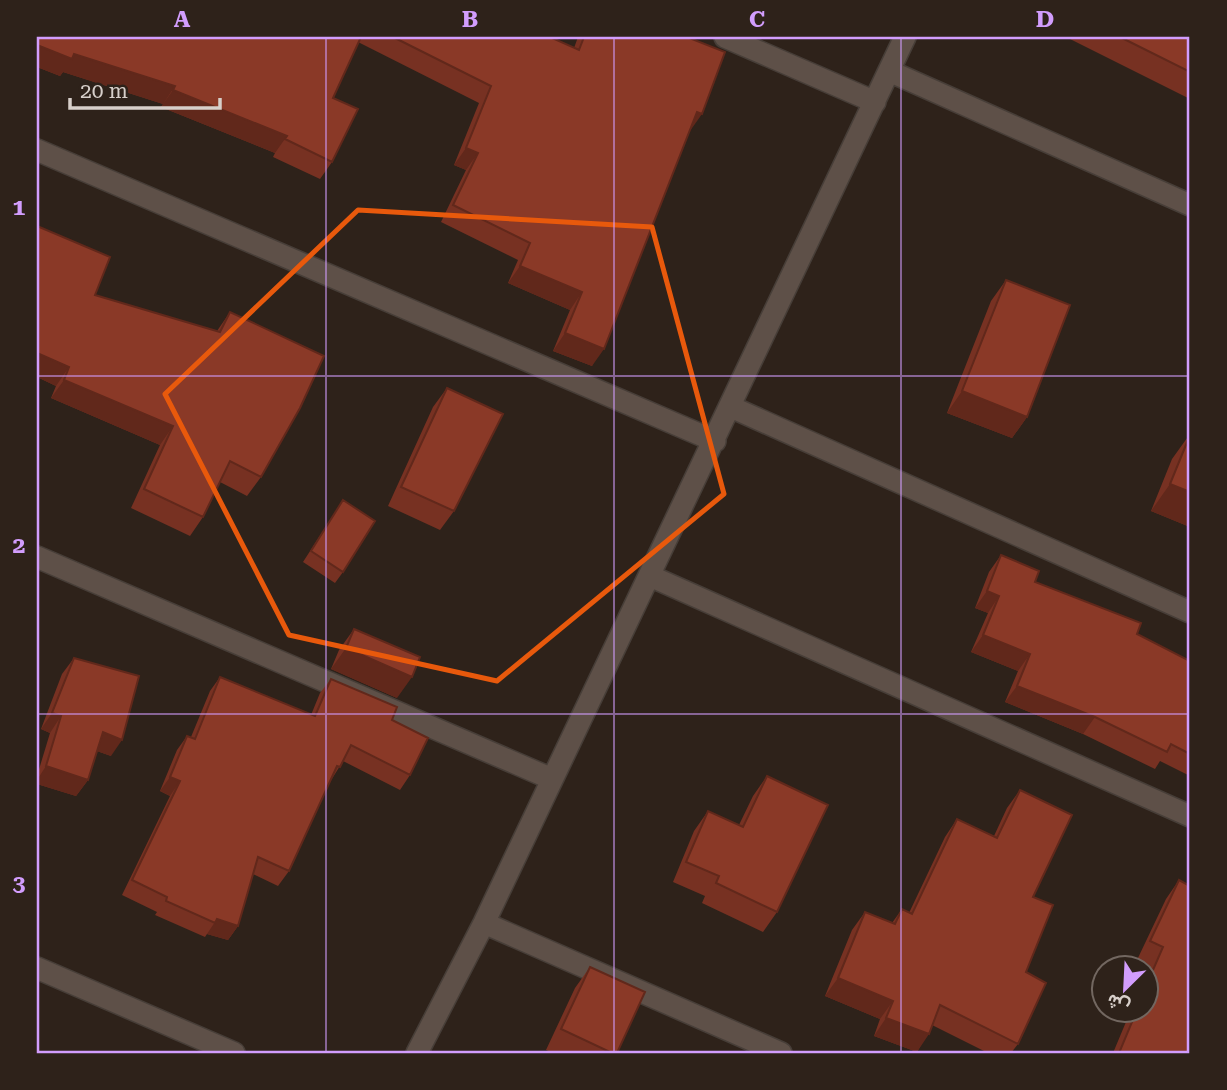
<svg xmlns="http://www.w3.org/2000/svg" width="1227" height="1090" font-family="'Roboto Serif',Vazirmatn,serif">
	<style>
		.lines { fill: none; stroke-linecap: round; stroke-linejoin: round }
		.minor-casing { stroke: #473e38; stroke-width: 24 }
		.minor { stroke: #5e5048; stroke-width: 21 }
		.wall { fill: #773122 }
		.shaded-wall { fill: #61281b }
		.building { fill: #8a3927; stroke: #61281b; stroke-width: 2 }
		.marked { fill: none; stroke: #e8590c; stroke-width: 5; stroke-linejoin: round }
		.grid { fill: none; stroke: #d29dfd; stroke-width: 2; stroke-opacity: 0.55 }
		.neatline { fill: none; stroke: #d29dfd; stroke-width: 2.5 }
		.grid-label { font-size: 23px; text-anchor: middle; font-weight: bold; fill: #d29dfd }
	</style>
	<rect width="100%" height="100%" fill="#2e221a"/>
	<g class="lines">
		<!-- minor casing -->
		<g class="minor-casing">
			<path id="minor" d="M 725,37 L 875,102
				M 889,71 L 1190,205
				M 37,150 L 715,441
				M 731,407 L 1190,612
				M 37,557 L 552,779
				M 650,576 L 1190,816
				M 484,923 L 781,1053
				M 37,968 L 234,1053
				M 417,1053 L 484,923 L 905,37"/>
		</g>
		<!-- minor -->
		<use href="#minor" class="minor"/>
	</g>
	<!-- wall -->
	<path class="wall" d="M 37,37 L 550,37 L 574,48 L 578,37 L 687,37 L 690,131 L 592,366 L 553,351 L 570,310 L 508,283 L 518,260 L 441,222 L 466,170 L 454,165 L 479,103 L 358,42 L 333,98 L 332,162 L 320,179 L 273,157 L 275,153 L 161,107 L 163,104 L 63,72 L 60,76 L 37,67 Z
		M 1066,37 L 1190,37 L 1190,99 Z
		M 37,226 L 95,295 L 217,331 L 230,312 L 261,477 L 247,496 L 220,482 L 203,517 L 190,536 L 131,508 L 160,445 L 51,398 L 56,386 L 37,377 Z
		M 1006,280 L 1027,417 L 1012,438 L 947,413 L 991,301 Z
		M 447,388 L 454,511 L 440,530 L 388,506 L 433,407 Z
		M 1190,434 L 1190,527 L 1151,511 L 1172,459 Z
		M 343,500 L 343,572 L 335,583 L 303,562 Z
		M 1001,555 L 1035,582 L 1137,634 L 1190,661 L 1190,776 L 1160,761 L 1155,769 L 1083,734 L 1005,702 L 1018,671 L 971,652 L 988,613 L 975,608 L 989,572 Z
		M 354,629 L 397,698 L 331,669 L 339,650 Z
		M 74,658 L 111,756 L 97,751 L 88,780 L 76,796 L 37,784 L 37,776 L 50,733 L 41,729 L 62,674 Z
		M 220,677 L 311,715 L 320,693 L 331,679 L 392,720 L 410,775 L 400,790 L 343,761 L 330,782 L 289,871 L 278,886 L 253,874 L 238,926 L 228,940 L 207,934 L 205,937 L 155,915 L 157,912 L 122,895 L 170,796 L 160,791 L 177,750 L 187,736 L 191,737 L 210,691 Z
		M 767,776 L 777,912 L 763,932 L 702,903 L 705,896 L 673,882 L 694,831 L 708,811 L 739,825 L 753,796 Z
		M 1020,790 L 1033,897 L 1018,1044 L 1011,1053 L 988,1053 L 932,1025 L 917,1052 L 874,1036 L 880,1019 L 825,996 L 852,930 L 865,912 L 892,923 L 902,909 L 909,913 L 945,837 L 957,819 L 994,836 L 1007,808 Z
		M 1179,880 L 1190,1053 L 1113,1053 L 1131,1010 L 1146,1010 L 1146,973 L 1150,966 L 1137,960 L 1166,899 Z
		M 590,967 L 617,1053 L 553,1053 L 546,1050 L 575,988 Z"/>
	<!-- shaded-wall -->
	<path class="shaded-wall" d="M 37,45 L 74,54 L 175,86 L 163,104 L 63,72 L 60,76 L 37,67 Z
		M 173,90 L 287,136 L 275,153 L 161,107 Z
		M 697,112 L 702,114 L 690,131 Z
		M 466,148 L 478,153 L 466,170 L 454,165 Z
		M 520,266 L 582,292 L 570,310 L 508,283 Z
		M 565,333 L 604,349 L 592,366 L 553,351 Z
		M 37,353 L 69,367 L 56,386 L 37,377 Z
		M 64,380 L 173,426 L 160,445 L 51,398 Z
		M 962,391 L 1027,417 L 1012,438 L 947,413 Z
		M 1170,484 L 1190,492 L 1190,527 L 1151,511 Z
		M 987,591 L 999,596 L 988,613 L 975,608 Z
		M 983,635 L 1030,654 L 1018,671 L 971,652 Z
		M 346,648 L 412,677 L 397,698 L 331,669 Z
		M 1017,686 L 1095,717 L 1083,734 L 1005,702 Z
		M 52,713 L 61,716 L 50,733 L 41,729 Z
		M 103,732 L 122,740 L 111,756 L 91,749 Z
		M 46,766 L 88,780 L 76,796 L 37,784 L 37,780 Z
		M 170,777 L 180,781 L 170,796 L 160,791 Z
		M 217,919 L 238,926 L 228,940 L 207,934 Z
		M 838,978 L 893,1001 L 880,1019 L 825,996 Z
		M 886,1018 L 929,1034 L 917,1052 L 874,1036 Z"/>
	<!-- building -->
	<path class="building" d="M 37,37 L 361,37 L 333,98 L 358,109 L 332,162 L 285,139 L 287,136 L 173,90 L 175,86 L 74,54 L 72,59 L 37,45 Z
		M 393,37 L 550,37 L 579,50 L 584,37 L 687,37 L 725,52 L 702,114 L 697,112 L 604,349 L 565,333 L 582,292 L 520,266 L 530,243 L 453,205 L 478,153 L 466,148 L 491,86 Z
		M 1120,37 L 1190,37 L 1190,72 Z
		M 37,226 L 110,257 L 95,295 L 220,332 L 230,312 L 324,356 L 300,408 L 261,477 L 230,461 L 203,517 L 144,489 L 173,426 L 64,380 L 69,367 L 37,353 Z
		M 1006,280 L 1070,305 L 1027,417 L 962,391 Z
		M 447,388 L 503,414 L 454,511 L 401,487 Z
		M 1190,435 L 1190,492 L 1170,484 Z
		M 343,500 L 375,521 L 343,572 L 311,551 Z
		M 1001,555 L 1039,571 L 1035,582 L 1141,623 L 1137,634 L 1190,661 L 1190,754 L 1171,744 L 1167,752 L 1095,717 L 1017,686 L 1030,654 L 983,635 L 999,596 L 987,591 Z
		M 354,629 L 420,657 L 412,677 L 346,648 Z
		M 74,658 L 139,676 L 122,740 L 103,732 L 88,780 L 46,766 L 61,716 L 52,713 Z
		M 220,677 L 315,716 L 331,679 L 397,707 L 392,720 L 428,738 L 410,775 L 351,745 L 340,767 L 337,766 L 289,871 L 258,857 L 238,926 L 217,919 L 215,923 L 166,901 L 167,897 L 132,880 L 180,781 L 170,777 L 187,736 L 195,739 Z
		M 767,776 L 828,805 L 777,912 L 716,883 L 719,876 L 686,862 L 708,811 L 743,827 Z
		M 1020,790 L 1072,815 L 1033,897 L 1053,905 L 1026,972 L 1046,983 L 1018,1044 L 940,1005 L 929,1034 L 886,1018 L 893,1001 L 838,978 L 865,912 L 895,924 L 902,909 L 912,914 L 957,819 L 997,838 Z
		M 1179,880 L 1190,886 L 1190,1053 L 1119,1053 L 1137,1010 L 1146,1010 L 1146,986 L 1163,947 L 1150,941 Z
		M 590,967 L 645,992 L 617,1053 L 612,1053 L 561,1029 Z"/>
	<!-- marked area -->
	<path class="marked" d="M 358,210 L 652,227 L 724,494 L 497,681 L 289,635 L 165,394 Z"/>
	<!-- grid -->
	<path class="grid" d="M 326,37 L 326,1053M 614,37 L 614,1053M 901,37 L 901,1053M 37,376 L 1190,376M 37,714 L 1190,714"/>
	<!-- border -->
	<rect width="1227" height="1090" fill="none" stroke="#2e221a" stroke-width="77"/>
	<!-- north arrow -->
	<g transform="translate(1125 989) rotate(204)"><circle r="33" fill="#2e221a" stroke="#726760" stroke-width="2"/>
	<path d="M0-5L12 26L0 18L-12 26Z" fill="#d29dfd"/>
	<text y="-10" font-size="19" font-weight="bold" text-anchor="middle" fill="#d7cfca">ش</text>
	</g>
	<!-- scale -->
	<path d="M70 98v10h150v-10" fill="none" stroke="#d7cfca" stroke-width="3.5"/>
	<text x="80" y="98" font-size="21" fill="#d7cfca" stroke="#2e221a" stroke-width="5" paint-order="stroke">20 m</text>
	<rect x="38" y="38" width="1150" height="1014" class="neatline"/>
	<g class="grid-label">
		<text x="182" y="27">A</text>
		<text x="470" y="27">B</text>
		<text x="757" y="27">C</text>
		<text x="1045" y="27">D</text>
		<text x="19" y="215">1</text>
		<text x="19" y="553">2</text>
		<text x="19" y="891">3</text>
	</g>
</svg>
